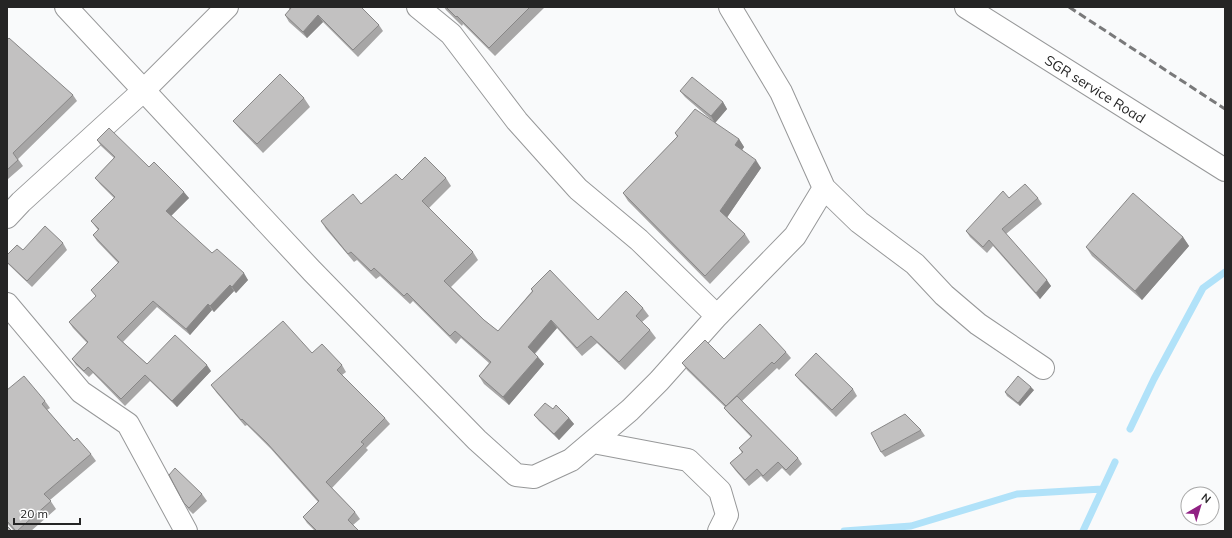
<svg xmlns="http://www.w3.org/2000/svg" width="1232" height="538" font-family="Mulish,sans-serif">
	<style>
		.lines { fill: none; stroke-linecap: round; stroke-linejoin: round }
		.stream { stroke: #b1e2f9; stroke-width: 7 }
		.street-casing { stroke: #979899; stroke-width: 24 }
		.street { stroke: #fff; stroke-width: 22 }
		.rail { stroke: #79797a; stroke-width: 3; stroke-dasharray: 8 4; stroke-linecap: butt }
		.wall { fill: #a7a6a6 }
		.shaded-wall { fill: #888787 }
		.building { fill: #c2c1c1; stroke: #888787 }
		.labels { text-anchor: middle; stroke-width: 3; stroke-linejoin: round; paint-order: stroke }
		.street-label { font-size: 14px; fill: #252525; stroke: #fff }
	</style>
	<rect width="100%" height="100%" fill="#f9fafb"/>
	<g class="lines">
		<!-- stream -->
		<path class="stream" d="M 1130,429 L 1154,379 L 1203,288 L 1225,272
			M 844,531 L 911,526 L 1017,494 L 1102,489
			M 1083,531 L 1115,462"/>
		<!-- street casing -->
		<g class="street-casing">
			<path id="street" d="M 66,7 L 312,271 L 477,440 L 516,475 L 534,477 L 571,460 L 630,410 L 659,381 L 717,316 L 795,236 L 824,188
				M 418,7 L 451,34 L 517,121 L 578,189 L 639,240 L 717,316
				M 730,7 L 781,92 L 824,188 L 859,222 L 915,264 L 944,295 L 978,324 L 1043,368
				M 966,7 L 1225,170
				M 7,217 L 21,202 L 144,90 L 227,7
				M 7,304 L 81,392 L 128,424 L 186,531
				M 593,442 L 688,460 L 720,491 L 727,515 L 719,531"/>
		</g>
		<!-- street -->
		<use href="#street" class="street"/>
		<!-- rail -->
		<path class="rail" d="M 1069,7 L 1225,109"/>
	</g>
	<!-- wall -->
	<path class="wall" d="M 288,7 L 361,7 L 379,25 L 383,31 L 358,57 L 323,22 L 307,38 L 289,22 L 285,15 L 290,10 Z
		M 444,7 L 545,7 L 495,56 L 463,24 L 462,26 L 446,10 Z
		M 7,40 L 73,95 L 77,101 L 18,159 L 23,166 L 8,179 L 7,179 Z
		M 680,91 L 723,102 L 727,109 L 715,123 L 685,97 Z
		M 304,98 L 310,107 L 263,153 L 240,129 L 233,121 Z
		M 675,133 L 739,139 L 744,147 L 742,150 L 761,168 L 727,217 L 745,234 L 750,242 L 710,284 L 628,201 L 623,193 L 677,137 Z
		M 97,140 L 149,167 L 189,198 L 171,216 L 212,253 L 248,280 L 236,293 L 234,291 L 214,312 L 212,310 L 190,335 L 157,307 L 123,342 L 147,364 L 211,371 L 177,407 L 150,381 L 125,406 L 93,373 L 89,377 L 76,365 L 72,359 L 87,343 L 73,328 L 69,322 L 96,296 L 91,290 L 118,263 L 97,241 L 93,235 L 98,230 L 91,221 L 114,198 L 100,184 L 95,178 L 114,158 L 101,146 Z
		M 446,178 L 451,186 L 429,208 L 473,252 L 478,260 L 451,287 L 484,320 L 498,331 L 532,291 L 531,289 L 598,320 L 643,308 L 649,316 L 642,322 L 650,330 L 656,338 L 625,370 L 597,343 L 582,356 L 557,328 L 535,354 L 544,364 L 509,405 L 484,384 L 479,376 L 489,363 L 461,338 L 456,344 L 413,301 L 410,304 L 380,276 L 376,279 L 357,260 L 354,262 L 326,229 L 321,221 L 361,204 L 402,180 Z
		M 1009,198 L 1038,198 L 1042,204 L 1006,234 L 1051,286 L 1040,299 L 993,246 L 987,253 L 970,237 L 966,231 Z
		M 1183,237 L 1189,246 L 1142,300 L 1092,256 L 1086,247 Z
		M 63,243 L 67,250 L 32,287 L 7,263 L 7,255 Z
		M 786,352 L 791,358 L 779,370 L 777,368 L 742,401 L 798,458 L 802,464 L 790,476 L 782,468 L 767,482 L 761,476 L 749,486 L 735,470 L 730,463 L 742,453 L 739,448 L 751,437 L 729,414 L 724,408 L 725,407 L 687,370 L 682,363 Z
		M 312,353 L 342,365 L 346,372 L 342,375 L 385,418 L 390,424 L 366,448 L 368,450 L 332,488 L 355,512 L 360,519 L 353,525 L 359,531 L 315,531 L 307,523 L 303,517 L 318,502 L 271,449 L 247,425 L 245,426 L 216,392 L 211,385 Z
		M 795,375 L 853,389 L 857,396 L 836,417 L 800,381 Z
		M 7,390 L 45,401 L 50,408 L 47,410 L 74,441 L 91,454 L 96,461 L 50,500 L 56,509 L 31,531 L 14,531 L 7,523 Z
		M 1034,390 L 1020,406 L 1007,396 L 1005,392 Z
		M 553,409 L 569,418 L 574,424 L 559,440 L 539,421 L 534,415 Z
		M 921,430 L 925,436 L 885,457 L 881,452 Z
		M 202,494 L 207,501 L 193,514 L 188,509 L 184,503 Z"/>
	<!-- shaded-wall -->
	<path class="shaded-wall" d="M 318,15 L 323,22 L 307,38 L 303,32 Z
		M 723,102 L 727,109 L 715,123 L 711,116 Z
		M 739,139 L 744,147 L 740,153 L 735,145 Z
		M 756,160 L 761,168 L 726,219 L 720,211 Z
		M 184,192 L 189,198 L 170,217 L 166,211 Z
		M 1183,237 L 1189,246 L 1142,300 L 1135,291 Z
		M 244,273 L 248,280 L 236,293 L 232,287 Z
		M 1047,280 L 1051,286 L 1040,299 L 1036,293 Z
		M 230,285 L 234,291 L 214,312 L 210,306 Z
		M 208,304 L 212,310 L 190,335 L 186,329 Z
		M 551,320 L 557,328 L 533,355 L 528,347 Z
		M 538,357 L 544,364 L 509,405 L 503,397 Z
		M 207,365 L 211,371 L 177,407 L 172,401 Z
		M 1031,387 L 1034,390 L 1020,406 L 1018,403 Z
		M 569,418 L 574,424 L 559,440 L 554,434 Z"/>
	<!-- building -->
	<path class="building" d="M 290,7 L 361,7 L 379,25 L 353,50 L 318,15 L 303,32 L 285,15 L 291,8 Z
		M 446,7 L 530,7 L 489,48 L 457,16 L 456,17 Z
		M 9,38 L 73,95 L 13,153 L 18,160 L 7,170 L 7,83 L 8,82 L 7,81 L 7,40 Z
		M 280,74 L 304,98 L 257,144 L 233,121 Z
		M 692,77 L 723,102 L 711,116 L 680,91 Z
		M 695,109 L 739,139 L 735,145 L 756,160 L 720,211 L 745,234 L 705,276 L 623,193 L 678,136 L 675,133 Z
		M 109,128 L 149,167 L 154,162 L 184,192 L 166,211 L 212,253 L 217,249 L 244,273 L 232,287 L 230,285 L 210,306 L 208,304 L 186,329 L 153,301 L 117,337 L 147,364 L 175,335 L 207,365 L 172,401 L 145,375 L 121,399 L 88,367 L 84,371 L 72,359 L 88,342 L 69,322 L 96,296 L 91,290 L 119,262 L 93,235 L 99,229 L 91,221 L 115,197 L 95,178 L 115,157 L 97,140 Z
		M 425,157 L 446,178 L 422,201 L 473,252 L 444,281 L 484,320 L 498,331 L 533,291 L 531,289 L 550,270 L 598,320 L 626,291 L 643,308 L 636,316 L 650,330 L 619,362 L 591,336 L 577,348 L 551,320 L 528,347 L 538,357 L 503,397 L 479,376 L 491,362 L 455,331 L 450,336 L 407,293 L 404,296 L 374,268 L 371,271 L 351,252 L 348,254 L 321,221 L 353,194 L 361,204 L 396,174 L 402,180 Z
		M 1025,184 L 1038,198 L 1002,229 L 1047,280 L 1036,293 L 989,240 L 983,247 L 966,231 L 1003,191 L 1009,198 Z
		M 1133,193 L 1183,237 L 1135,291 L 1086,247 Z
		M 45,226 L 63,243 L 27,281 L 7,262 L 7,255 L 17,245 L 23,250 Z
		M 283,321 L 312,353 L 322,344 L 342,365 L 337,370 L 385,418 L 361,442 L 364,444 L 326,482 L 355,512 L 348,520 L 359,531 L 317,531 L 303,517 L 319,501 L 267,443 L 242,419 L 241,420 L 211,385 Z
		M 760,324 L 786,352 L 774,364 L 772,362 L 726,406 L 682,363 L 705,340 L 724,359 Z
		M 816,353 L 853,389 L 832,410 L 795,375 Z
		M 24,376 L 45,401 L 42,404 L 74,441 L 77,438 L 91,454 L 44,494 L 51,501 L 17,531 L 16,531 L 7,521 L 7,390 Z
		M 1018,376 L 1031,387 L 1018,403 L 1005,392 Z
		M 737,396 L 798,458 L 786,470 L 778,462 L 763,476 L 757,469 L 745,480 L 730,463 L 743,452 L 739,448 L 752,436 L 724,408 Z
		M 545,403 L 553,409 L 556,405 L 569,418 L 554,434 L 534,415 Z
		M 905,414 L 921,430 L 881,452 L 871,433 Z
		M 175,468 L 202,494 L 189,508 L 184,503 L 169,475 Z
		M 7,526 L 12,531 L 7,531 Z"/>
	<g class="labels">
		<!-- street labels -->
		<g class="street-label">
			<text transform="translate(1095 89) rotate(32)" y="5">SGR service Road</text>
		</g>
	</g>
	<!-- border -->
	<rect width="1232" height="538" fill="none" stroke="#252525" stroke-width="16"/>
	<!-- north arrow -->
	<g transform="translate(1200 506) rotate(38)"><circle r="19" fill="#ffffff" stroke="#a8a8a8"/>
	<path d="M0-3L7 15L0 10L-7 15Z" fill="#902183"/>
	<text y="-6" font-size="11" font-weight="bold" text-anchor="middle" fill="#252525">N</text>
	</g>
	<!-- scale -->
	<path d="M14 518v6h66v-6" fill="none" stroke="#252525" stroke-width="2"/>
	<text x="20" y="518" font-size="12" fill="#252525" stroke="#ffffff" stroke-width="3" paint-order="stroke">20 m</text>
</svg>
